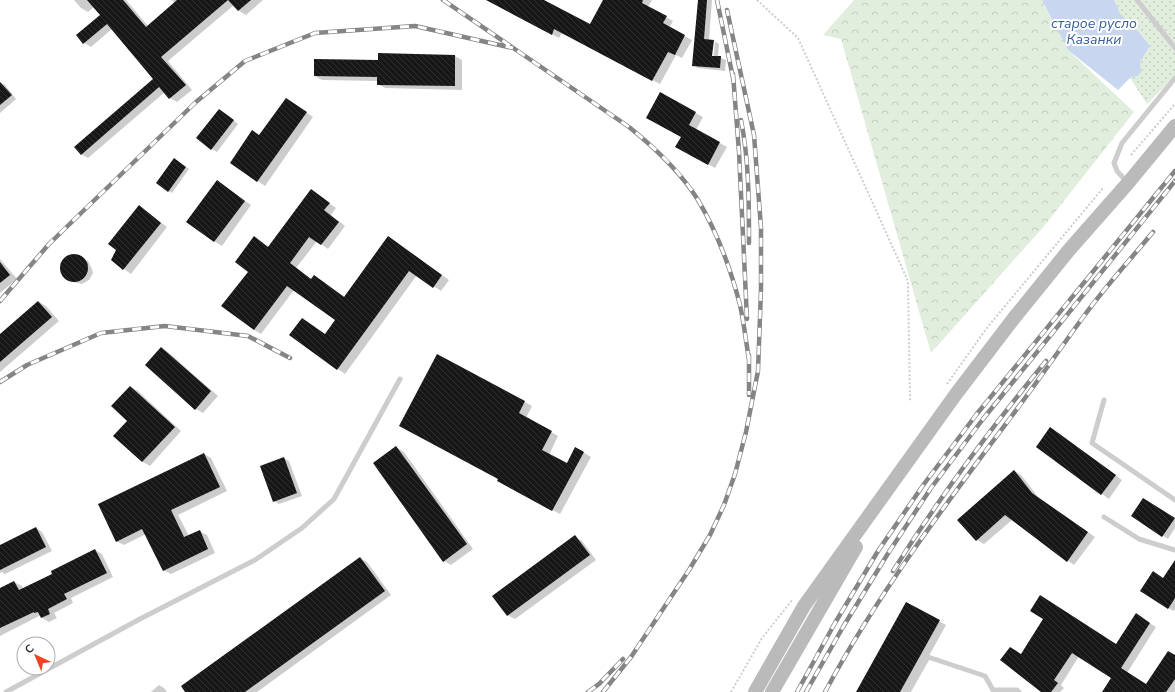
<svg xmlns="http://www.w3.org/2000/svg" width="1175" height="692" font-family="'Nunito Sans',sans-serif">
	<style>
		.grass { fill: url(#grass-dots) }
		.forest { fill: url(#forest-crowns) }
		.water { fill: #c8d7ef }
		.shadow { fill: #0003; fill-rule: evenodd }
		.building { fill: url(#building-back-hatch) }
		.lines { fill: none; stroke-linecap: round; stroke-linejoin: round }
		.path { stroke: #cdcdcd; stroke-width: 2; stroke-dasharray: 2 2; stroke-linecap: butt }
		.service { stroke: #cdcdcd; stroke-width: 5 }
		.secondary { stroke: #bababa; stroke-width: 14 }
		.rail-casing { stroke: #858585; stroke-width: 4.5 }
		.rail { stroke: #fff; stroke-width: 3; stroke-dasharray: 9; stroke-linecap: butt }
		.labels { text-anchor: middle; stroke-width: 4; stroke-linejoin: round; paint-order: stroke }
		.water-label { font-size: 14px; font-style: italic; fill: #375f99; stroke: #fff }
	</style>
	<defs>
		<pattern id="grass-dots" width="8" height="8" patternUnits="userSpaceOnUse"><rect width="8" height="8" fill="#e2eedd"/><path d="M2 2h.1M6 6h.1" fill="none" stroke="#c2ccbe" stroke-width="1.8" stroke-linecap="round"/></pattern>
		<pattern id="forest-crowns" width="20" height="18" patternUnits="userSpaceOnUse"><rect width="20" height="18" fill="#e2eedd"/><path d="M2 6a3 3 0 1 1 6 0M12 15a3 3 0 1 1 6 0" fill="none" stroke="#c2ccbe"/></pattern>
		<pattern id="building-back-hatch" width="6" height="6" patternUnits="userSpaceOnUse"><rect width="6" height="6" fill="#171717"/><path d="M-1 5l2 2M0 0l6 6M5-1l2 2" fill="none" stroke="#303030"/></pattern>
	</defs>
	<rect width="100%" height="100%" fill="#fff"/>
	<!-- grass -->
	<path class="grass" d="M 1114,0 L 1175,0 L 1175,76 L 1147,104 L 1130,78 L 1137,76 L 1140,62 L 1150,46 L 1139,32 L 1120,13 Z"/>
	<!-- forest -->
	<path class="forest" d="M 854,0 L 1042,0 L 1068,50 L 1134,112 L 1045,225 L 931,353 L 841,39 L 823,35 Z"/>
	<!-- water -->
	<path class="water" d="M 1042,0 L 1114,0 L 1120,13 L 1139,32 L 1150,46 L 1140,62 L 1141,72 L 1137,76 L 1130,78 L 1118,90 L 1068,50 Z"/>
	<!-- shadow -->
	<path class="shadow" d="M 74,0 L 126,0 L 148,26 L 175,3 L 172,0 L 263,0 L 246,15 L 239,11 L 234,5 L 168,61 L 192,90 L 177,102 L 170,98 L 165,92 L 88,158 L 81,154 L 155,79 L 112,29 L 91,47 L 84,43 L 101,15 L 94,7 L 88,12 L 81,8 Z
		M 487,0 L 542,0 L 590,26 L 604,0 L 652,0 L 648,7 L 673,21 L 669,28 L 692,40 L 682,58 L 676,55 L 660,84 L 562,33 L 559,38 Z
		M 699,0 L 712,0 L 709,40 L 714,41 L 719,44 L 718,57 L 726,60 L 725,71 L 698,68 L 693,65 ZM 713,42 L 715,42 L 713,61 L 711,61 Z
		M 379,54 L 455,56 L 462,60 L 462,90 L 385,88 L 378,84 L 378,81 L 322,80 L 315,76 L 379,61 Z
		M 0,82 L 5,85 L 16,99 L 0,113 Z
		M 660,94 L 703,117 L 696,130 L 727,147 L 715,168 L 676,146 L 682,136 Z
		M 293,103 L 313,117 L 265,186 L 231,162 Z
		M 224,113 L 238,124 L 217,152 L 212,149 Z
		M 177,161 L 189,169 L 172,193 L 168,191 Z
		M 224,186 L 251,205 L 222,246 L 214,241 Z
		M 311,190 L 336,208 L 331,215 L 345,226 L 328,249 L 317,241 L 296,268 L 312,280 L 321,280 L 345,297 L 388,237 L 449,280 L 441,291 L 417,275 L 345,374 L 290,335 L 326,335 L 336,320 L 294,290 L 261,334 L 254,330 L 249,271 L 261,242 L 268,247 Z
		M 146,211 L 167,227 L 131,274 L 112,260 Z
		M 74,255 L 88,261 L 92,269 L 93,273 L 89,280 L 82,284 L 73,282 L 67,279 L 62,273 L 61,264 L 66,257 Z
		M 0,259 L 17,279 L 0,293 Z
		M 39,302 L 46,306 L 59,321 L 0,372 L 0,335 Z
		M 161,348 L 168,352 L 218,396 L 203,413 L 196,409 Z
		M 438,356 L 532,406 L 526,418 L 558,436 L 549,455 L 567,464 L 576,448 L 591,457 L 560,514 L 505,485 L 499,479 Z
		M 130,387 L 138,391 L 181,431 L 150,466 L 143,462 L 115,436 L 129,421 Z
		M 1057,432 L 1122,480 L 1109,499 L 1037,447 Z
		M 396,447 L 404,452 L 473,549 L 451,565 L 444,561 Z
		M 204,454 L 211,458 L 227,491 L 178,515 L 189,536 L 199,531 L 207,535 L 215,553 L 171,574 L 163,570 L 146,534 L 124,545 L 116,541 Z
		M 284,458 L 289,461 L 302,496 L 279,504 L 274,501 Z
		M 1014,471 L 1021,475 L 1039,498 L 1095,537 L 1074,565 L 1012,520 L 984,544 L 977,540 Z
		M 1149,502 L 1175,519 L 1175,528 L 1168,539 L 1133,516 Z
		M 36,528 L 42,532 L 52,551 L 5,574 L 2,572 L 0,573 L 0,546 Z
		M 575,537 L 582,541 L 596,560 L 515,619 L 507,615 Z
		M 95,550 L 102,554 L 113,577 L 71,598 L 73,603 L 54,613 L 57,618 L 49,622 L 42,618 L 41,615 L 0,636 L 0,589 L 14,582 L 22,586 L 23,589 L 54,574 Z
		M 360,558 L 367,562 L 391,595 L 257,692 L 187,692 Z
		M 1175,562 L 1175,609 L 1174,611 L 1168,608 L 1164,579 Z
		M 907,603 L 946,625 L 909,692 L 858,692 Z
		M 1143,619 L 1156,627 L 1127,673 L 1147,686 L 1175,656 L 1175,692 L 1103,692 L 1112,678 L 1079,656 L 1061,685 L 1064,688 L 1060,692 L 1043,692 L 1022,655 L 1117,645 Z
		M 159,685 L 164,688 L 167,692 L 151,692 Z"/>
	<!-- building -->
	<path class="building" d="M 87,0 L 123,0 L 146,27 L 177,0 L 228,0 L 161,57 L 186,85 L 169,99 L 159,87 L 81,155 L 74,147 L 153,79 L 107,24 L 83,44 L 76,35 L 100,15 Z
		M 228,0 L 251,0 L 238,11 Z
		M 486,0 L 544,0 L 590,24 L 603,0 L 643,0 L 642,3 L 667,16 L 663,23 L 685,35 L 675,55 L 668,52 L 652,81 L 554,29 L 552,35 Z
		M 698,0 L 707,0 L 704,39 L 714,40 L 712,56 L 721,56 L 720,68 L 692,66 Z
		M 378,53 L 455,55 L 455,86 L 377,85 L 377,77 L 314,76 L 314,59 L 378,60 Z
		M 0,82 L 12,95 L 0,105 Z
		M 660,92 L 696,112 L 689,125 L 720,142 L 708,165 L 675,147 L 681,137 L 646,118 Z
		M 286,98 L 307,112 L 257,182 L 230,163 L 252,130 L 259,135 Z
		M 219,109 L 234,120 L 211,150 L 196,138 Z
		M 174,158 L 186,167 L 168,192 L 156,183 Z
		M 217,180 L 245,201 L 214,242 L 186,222 Z
		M 311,189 L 330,203 L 324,210 L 339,222 L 321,245 L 309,237 L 290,263 L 311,279 L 314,275 L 344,297 L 388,236 L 442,275 L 433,288 L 409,271 L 337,370 L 289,335 L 302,318 L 325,334 L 335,320 L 287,286 L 254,330 L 221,306 L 248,272 L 235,262 L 254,236 L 268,247 Z
		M 139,205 L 161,223 L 123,270 L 111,260 L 116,250 L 108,244 Z
		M60 268a14 14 0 1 1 28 0a14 14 0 1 1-28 0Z
		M 0,262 L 10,275 L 0,283 Z
		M 38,301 L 52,317 L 0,362 L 0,334 Z
		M 161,347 L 211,391 L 195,410 L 145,365 Z
		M 437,354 L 525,401 L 519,413 L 552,431 L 542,450 L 567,463 L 575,447 L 584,452 L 552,511 L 497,481 L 498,479 L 399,426 Z
		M 130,386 L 175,427 L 142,462 L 113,436 L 127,421 L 111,406 Z
		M 1050,427 L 1116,475 L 1101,495 L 1036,447 Z
		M 396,446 L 467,544 L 443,562 L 373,463 Z
		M 204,453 L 220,487 L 171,510 L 184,537 L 200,530 L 208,549 L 163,571 L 142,529 L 116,542 L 98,504 Z
		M 284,457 L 297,493 L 273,502 L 260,466 Z
		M 1014,470 L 1032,493 L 1088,532 L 1067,562 L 1005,515 L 976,541 L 957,520 Z
		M 1143,498 L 1175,518 L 1162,537 L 1131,516 Z
		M 36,527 L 46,547 L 0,570 L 0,545 Z
		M 575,535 L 590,555 L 507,616 L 492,596 Z
		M 95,549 L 107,573 L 64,594 L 67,599 L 48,609 L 50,614 L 41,618 L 38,612 L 34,613 L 34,612 L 0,628 L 0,588 L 14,581 L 19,590 L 52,574 L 51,571 Z
		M 360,557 L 385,591 L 245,692 L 185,692 L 181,686 Z
		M 1175,560 L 1175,598 L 1168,609 L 1140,591 L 1153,571 L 1163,578 Z
		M 1040,595 L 1116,644 L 1136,613 L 1150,623 L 1121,668 L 1146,684 L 1168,651 L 1175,655 L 1175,679 L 1166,692 L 1102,692 L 1111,678 L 1072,653 L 1054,680 L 1058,683 L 1051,692 L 1041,692 L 1000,660 L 1010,647 L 1021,654 L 1043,619 L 1030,611 Z
		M 906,602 L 940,620 L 900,692 L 856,692 Z"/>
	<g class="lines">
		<!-- path -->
		<path class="path" d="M 757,0 L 798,38 L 908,281 L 910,401
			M 1131,155 L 1175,104
			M 947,384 L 986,329 L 1103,188
			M 731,692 L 762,638 L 793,599"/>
		<!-- service -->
		<path class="service" d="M 1137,0 L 1175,48
			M 1127,182 L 1117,171 L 1114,163 L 1122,143 L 1175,78
			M 1104,400 L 1092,443 L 1175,500
			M 1104,517 L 1139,539 L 1175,550
			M 6,692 L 138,620 L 255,560 L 302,528 L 334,499 L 400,379
			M 908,692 L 928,657 L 985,676 L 993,690 L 1017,690 L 1019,692"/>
		<!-- secondary -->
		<path class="secondary" d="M 755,692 L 804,606 L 956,394 L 1014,318 L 1069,250 L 1128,183 L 1175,126
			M 772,692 L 856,547"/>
		<!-- rail casing -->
		<g class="rail-casing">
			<path id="rail" d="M 443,0 L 629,127 C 655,148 680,171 698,200 C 717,232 731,270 740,305 C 744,323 746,342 749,360
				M 717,0 L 733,78
				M 733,74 L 739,152 L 747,319
				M 741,120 C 749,160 749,202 749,243
				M 0,301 L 49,244 L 196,102 L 245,61 L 315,33 L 415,26 L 513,48
				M 749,355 L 749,395
				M 0,382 L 27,365 L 101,333 L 165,326 L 248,336 L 290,358
				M 893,571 C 939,498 991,428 1046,361
				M 588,692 L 599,684 L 623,659
				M 603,692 L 631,657 L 689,570 L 710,535 L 724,505 L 735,474 L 746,432 L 758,371 L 761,289 L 761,228 L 754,135 L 727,10
				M 797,692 L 835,623 L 878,551 L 924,484 L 976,415 L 1175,171
				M 806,692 L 843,627 L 887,555 L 931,488 L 983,419 L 1175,181
				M 825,692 C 877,595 945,505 1011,417 C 1036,384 1059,350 1084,316 C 1105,287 1130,260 1153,232"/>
		</g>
		<!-- rail -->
		<use href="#rail" class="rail"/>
	</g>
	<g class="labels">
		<!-- water labels -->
		<g class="water-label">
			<text x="1094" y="28">старое русло<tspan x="1094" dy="16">Казанки</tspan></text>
		</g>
	</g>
	<!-- north arrow -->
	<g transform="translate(36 656) rotate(316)"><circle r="19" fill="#ffffff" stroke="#acacac"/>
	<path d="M0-3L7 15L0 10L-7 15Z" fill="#f34126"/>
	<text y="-6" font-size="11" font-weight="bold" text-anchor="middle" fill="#303030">С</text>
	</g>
</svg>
